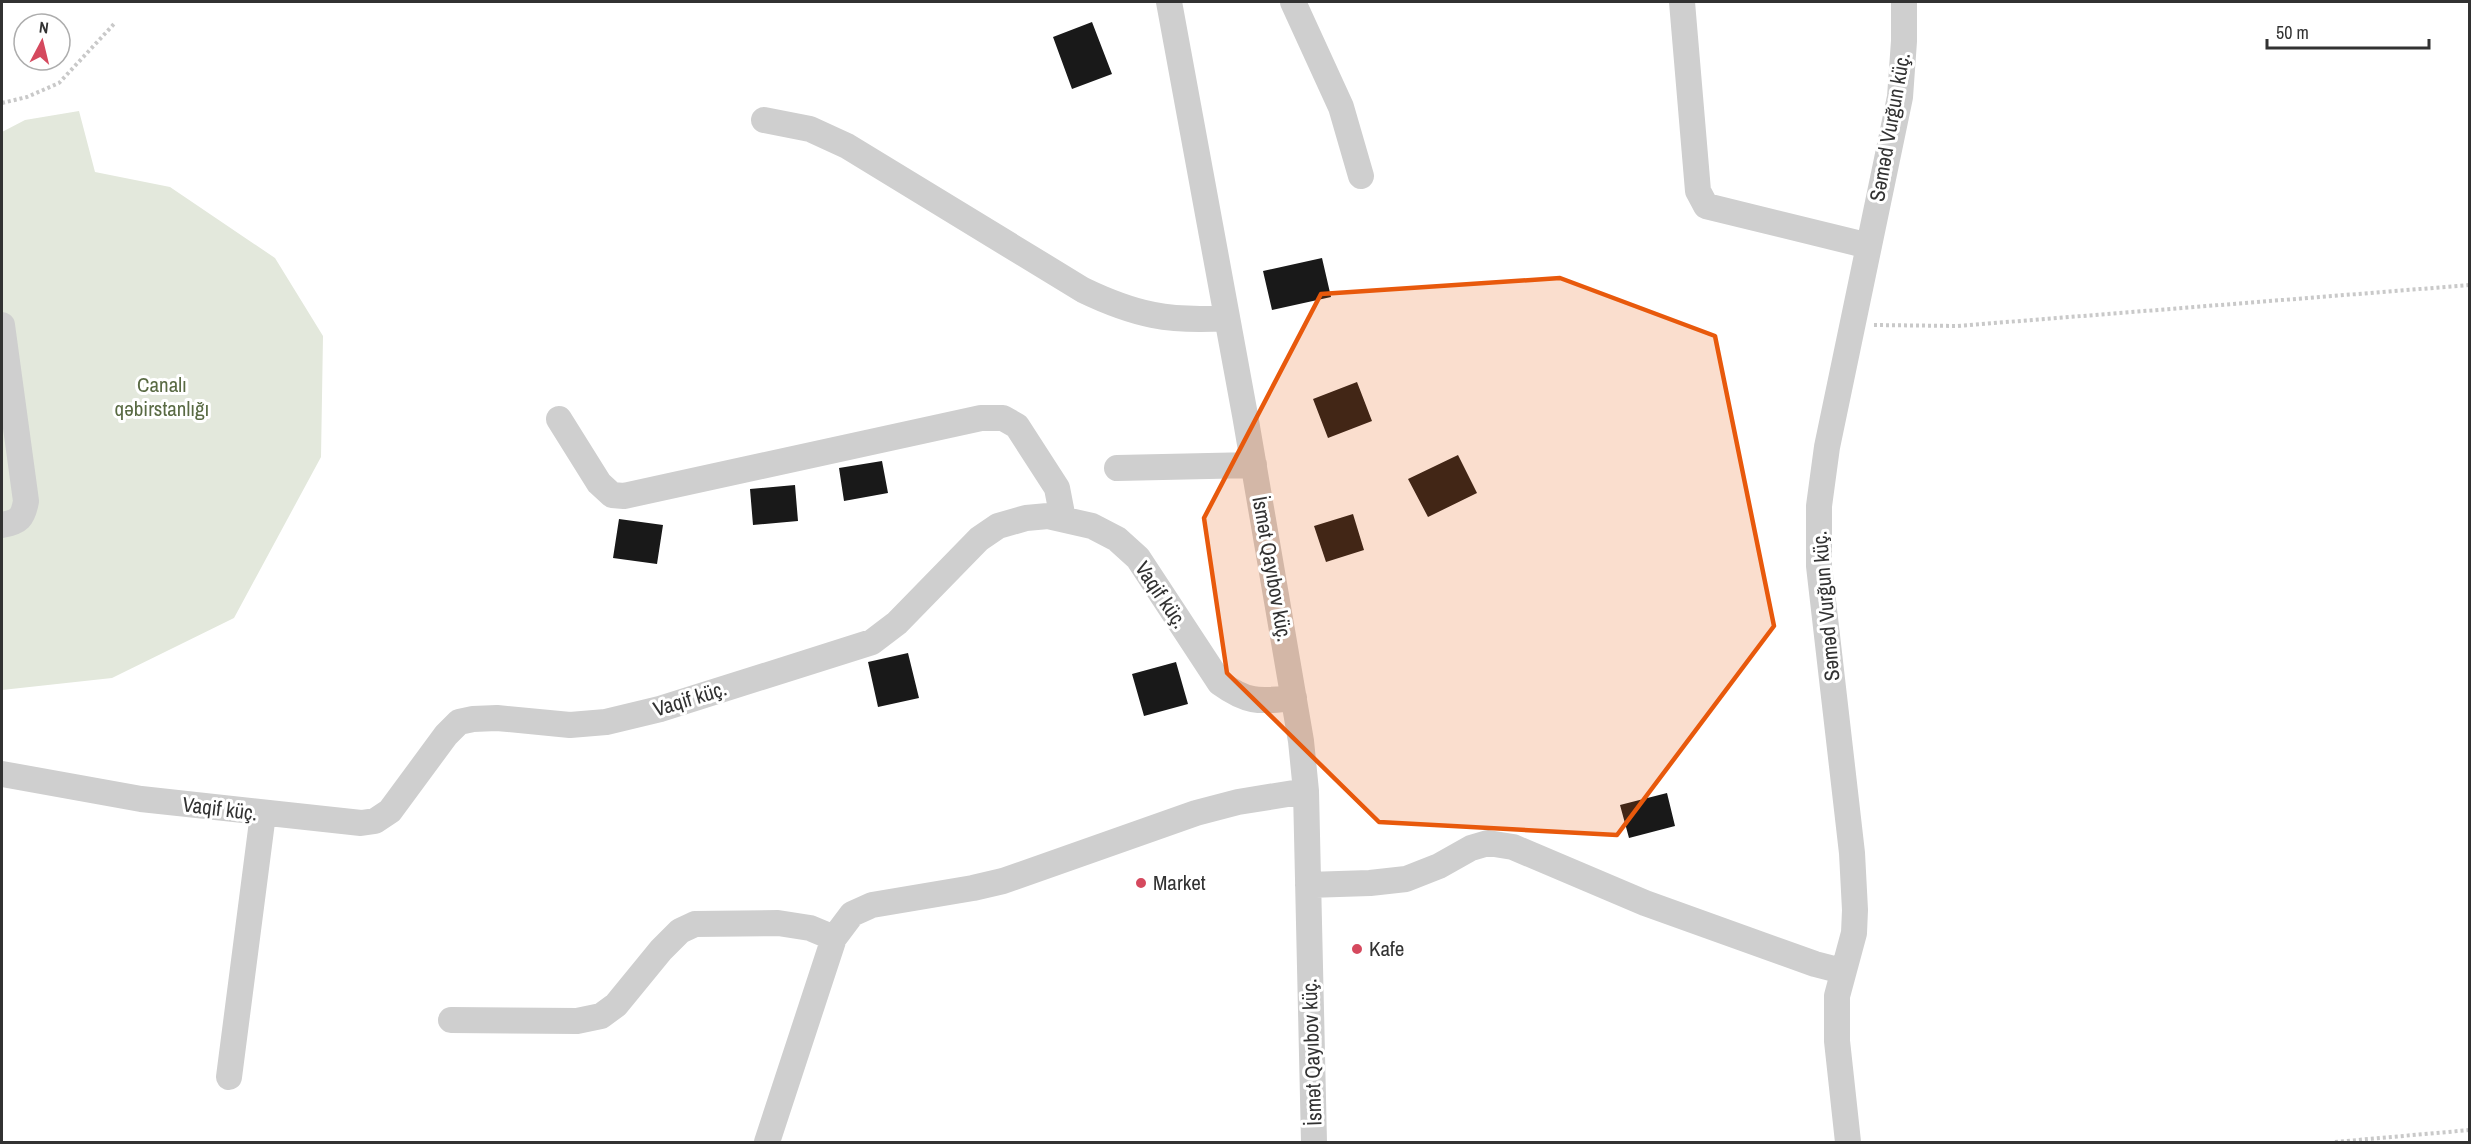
<svg xmlns="http://www.w3.org/2000/svg" width="2471" height="1144" font-family="'Archivo Narrow',sans-serif">
	<style>
		.green { fill: #e3e8dc }
		.building { fill: #191919 }
		.lines { fill: none; stroke-linecap: round; stroke-linejoin: round }
		.path { stroke: #c9c9c9; stroke-width: 4; stroke-dasharray: 3 3; stroke-linecap: butt }
		.minor { stroke: #cfcfcf; stroke-width: 26 }
		.marked { fill: #e8590c; fill-opacity: 0.2; stroke: #e8590c; stroke-width: 4.5; stroke-linejoin: round }
		.poi-dot { fill: #d5495e; stroke: #fff; stroke-width: 2 }
		.labels { text-anchor: middle; stroke-width: 6; stroke-linejoin: round; paint-order: stroke }
		.street-label { font-size: 21px; fill: #323232; stroke: #fff }
		.park-label { font-size: 21px; fill: #596a43; stroke: #fff }
		.poi-label { font-size: 21px; fill: #323232; stroke: #fff; text-anchor: start }
	</style>
	<rect width="100%" height="100%" fill="#fff"/>
	<!-- green -->
	<path class="green" d="M 79,111 L 95,172 L 170,187 L 275,258 L 323,336 L 321,457 L 234,618 L 112,678 L 2,690 L 2,132 L 25,120 Z"/>
	<!-- building -->
	<path class="building" d="M 1092,22 L 1112,74 L 1072,89 L 1053,37 Z
		M 1322,258 L 1331,297 L 1272,310 L 1263,271 Z
		M 1357,382 L 1372,421 L 1328,438 L 1313,399 Z
		M 1458,455 L 1477,493 L 1428,517 L 1408,479 Z
		M 882,461 L 888,493 L 844,501 L 839,468 Z
		M 795,485 L 798,521 L 753,525 L 750,489 Z
		M 1353,514 L 1364,550 L 1326,562 L 1314,526 Z
		M 619,519 L 663,525 L 657,564 L 613,558 Z
		M 908,653 L 919,698 L 878,707 L 868,662 Z
		M 1176,662 L 1188,704 L 1144,716 L 1132,674 Z
		M 1667,793 L 1675,826 L 1629,838 L 1620,805 Z"/>
	<g class="lines">
		<!-- path -->
		<path class="path" d="M 2,103 L 27,97 L 59,83 L 114,24
			M 1874,325 L 1957,326 L 2470,285
			M 2335,1142 L 2470,1130"/>
		<!-- minor -->
		<path class="minor" d="M 1169,2 L 1245,415 L 1301,741 L 1306,791 L 1314,1142
			M 1293,2 L 1341,107 L 1361,176
			M 1682,2 L 1698,191 L 1706,206 L 1869,246
			M 764,120 L 810,129 L 847,146 L 1083,290 C 1135,315 1169,322 1227,318
			M 2,325 L 26,501 C 23,518 19,522 2,525
			M 559,419 L 599,483 L 612,495 L 624,496 L 981,418 L 1003,418 L 1017,426 L 1057,488 L 1063,519
			M 1117,468 L 1254,465
			M 2,774 L 141,799 L 361,823 L 375,821 L 390,811 L 446,735 L 459,722 L 473,719 L 497,718 L 570,725 L 606,722 L 660,709 L 872,642 L 897,623 L 979,539 L 998,526 L 1026,518 L 1048,516 L 1092,526 L 1117,539 L 1138,558 L 1220,683 C 1249,704 1260,701 1294,698
			M 1308,885 L 1370,883 L 1406,879 L 1439,866 L 1471,848 L 1488,843 L 1513,847 L 1645,903 L 1815,964 L 1842,971
			M 451,1020 L 577,1021 L 601,1016 L 616,1005 L 661,950 L 680,931 L 695,924 L 778,923 L 810,928 L 834,938
			M 229,1077 L 263,814
			M 767,1142 L 834,938 L 852,914 L 872,905 L 973,888 L 1003,881 L 1196,813 L 1238,802 L 1306,791
			M 1848,1142 L 1837,1041 L 1837,996 L 1854,933 L 1855,910 L 1852,853 L 1819,566 L 1819,506 L 1827,447 L 1900,97 L 1904,41 L 1904,2"/>
	</g>
	<!-- marked area -->
	<path class="marked" d="M 1560,278 L 1715,336 L 1774,626 L 1617,835 L 1379,822 L 1227,673 L 1204,518 L 1321,294 Z"/>
	<!-- markers -->
	<g class="poi-dot">
		<circle cx="1141" cy="883" r="6"/>
		<circle cx="1357" cy="949" r="6"/>
	</g>
	<g class="labels">
		<!-- street labels -->
		<g class="street-label">
			<text transform="translate(1890 127) rotate(-80)" y="7">Səməd Vurğun küç.</text>
			<text transform="translate(1272 569) rotate(80)" y="7">İsmət Qayıbov küç.</text>
			<text transform="translate(1161 595) rotate(56)" y="7">Vaqif küç.</text>
			<text transform="translate(1826 606) rotate(-95)" y="7">Səməd Vurğun küç.</text>
			<text transform="translate(690 699) rotate(-17)" y="7">Vaqif küç.</text>
			<text transform="translate(220 809) rotate(7)" y="7">Vaqif küç.</text>
			<text transform="translate(1312 1052) rotate(-92)" y="7">İsmət Qayıbov küç.</text>
		</g>
		<!-- park labels -->
		<g class="park-label">
			<text x="162" y="392">Canalı<tspan x="162" dy="24">qəbirstanlığı</tspan></text>
		</g>
		<!-- poi labels -->
		<g class="poi-label">
			<text x="1153" y="890">Market</text>
			<text x="1369" y="956">Kafe</text>
		</g>
	</g>
	<!-- border -->
	<rect width="2471" height="1144" fill="none" stroke="#323232" stroke-width="6"/>
	<!-- north arrow -->
	<g transform="translate(42 42) rotate(7)"><circle r="28" fill="#ffffff" stroke="#adadad" stroke-width="1.5"/>
	<path d="M0-4.5L10 22L0 15L-10 22Z" fill="#d5495e"/>
	<text y="-9" font-size="16" font-weight="bold" text-anchor="middle" fill="#323232">N</text>
	</g>
	<!-- scale -->
	<path d="M2267 39v9h162v-9" fill="none" stroke="#323232" stroke-width="3"/>
	<text x="2276" y="39" font-size="18" fill="#323232" stroke="#ffffff" stroke-width="4.5" paint-order="stroke">50 m</text>
</svg>
